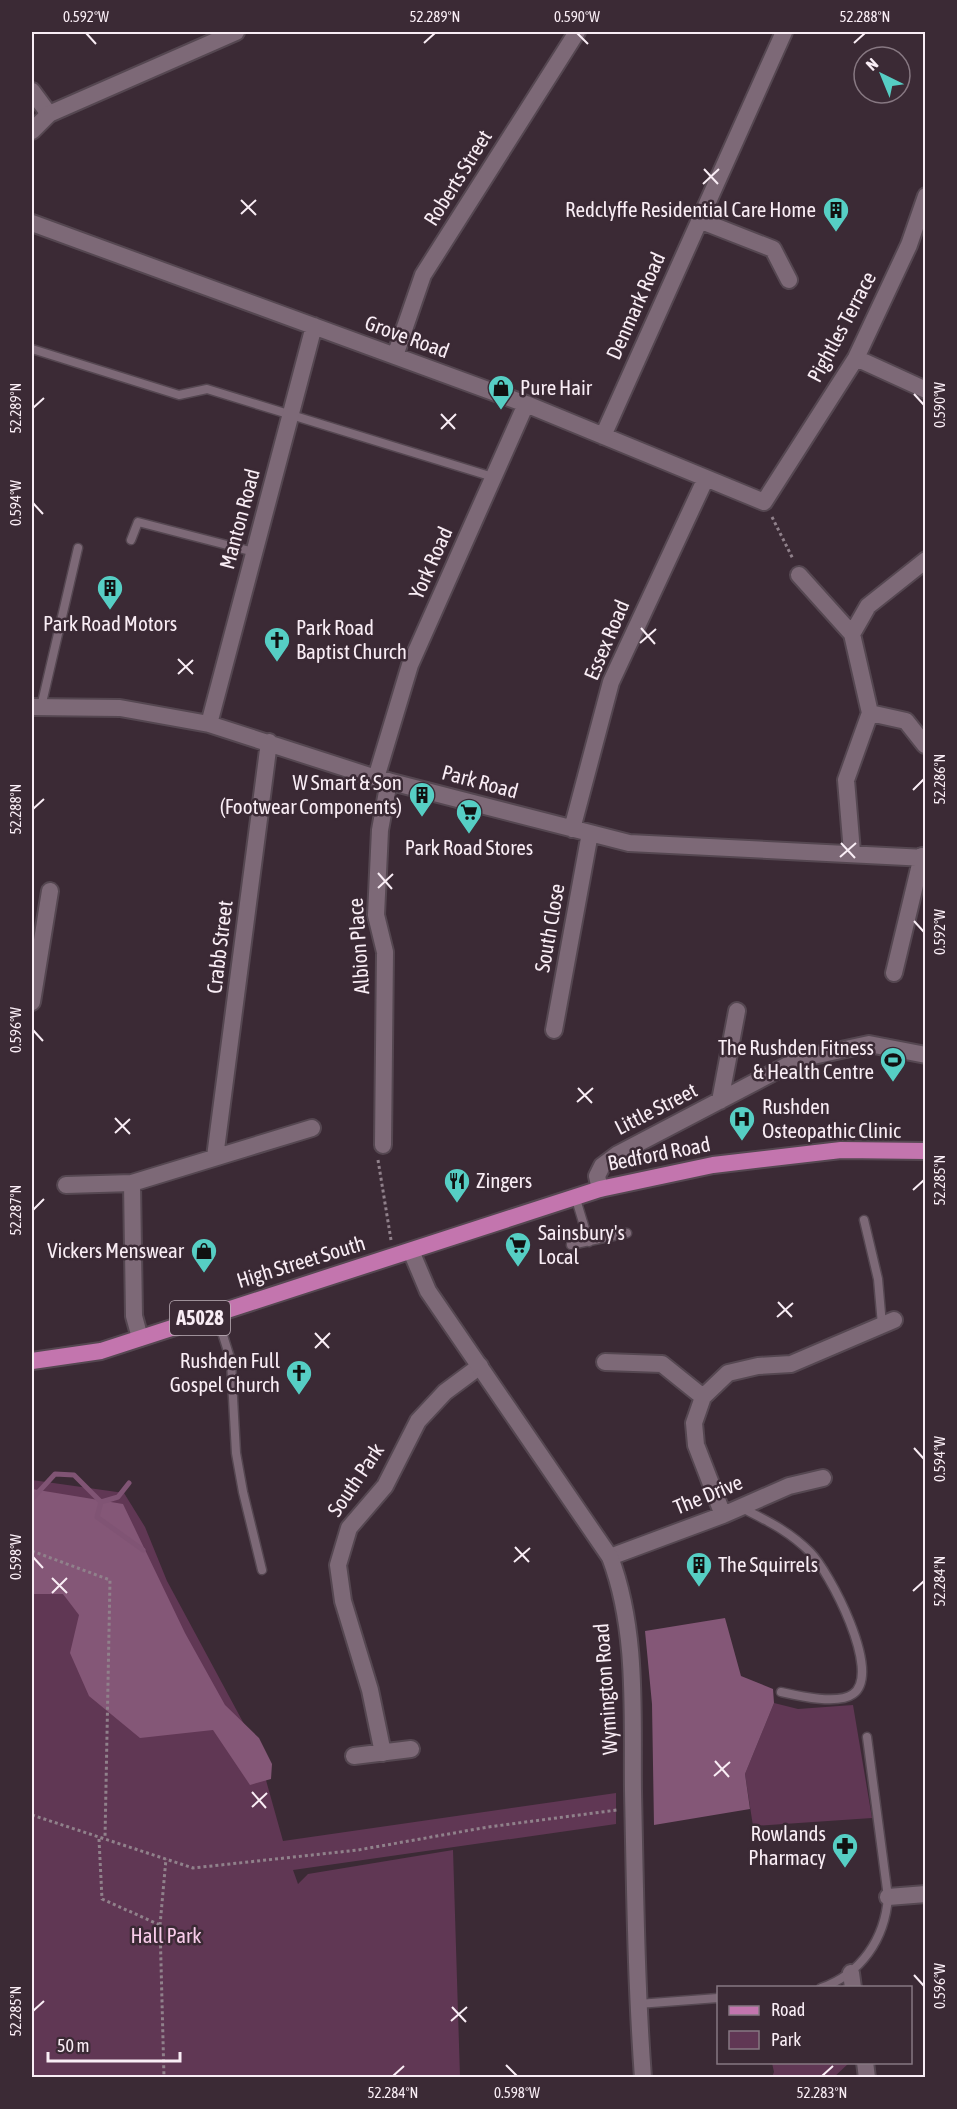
<svg xmlns="http://www.w3.org/2000/svg" width="957" height="2109" font-family="'Asap Condensed',sans-serif">
	<style>
		.green { fill: #603754 }
		.forest { fill: #845777 }
		.lines { fill: none; stroke-linecap: round; stroke-linejoin: round }
		.stream { stroke: #805474; stroke-width: 5 }
		.service-casing { stroke: #554751; stroke-width: 11 }
		.minor-casing { stroke: #554751; stroke-width: 20 }
		.tertiary-casing { stroke: #554751; stroke-width: 20 }
		.primary-casing { stroke: #554751; stroke-width: 20 }
		.path { stroke: #90818b; stroke-width: 3; stroke-dasharray: 3 3; stroke-linecap: butt }
		.service { stroke: #7d6977; stroke-width: 8 }
		.minor { stroke: #7d6977; stroke-width: 16 }
		.tertiary { stroke: #7d6977; stroke-width: 16 }
		.primary { stroke: #c375ae; stroke-width: 16 }
		.ticks { fill: none; stroke: #f9edf5; stroke-width: 2 }
		.labels { text-anchor: middle; stroke-width: 5; stroke-linejoin: round; paint-order: stroke }
		.shield { fill: #3b2a35; stroke: #c0b2bb; stroke-width: 1.5 }
		.shield-label { font-size: 20px; font-weight: bold; fill: #f9edf5 }
		.street-label { font-size: 21px; fill: #f9edf5; stroke: #3b2a35 }
		.poi-label { font-size: 21px; fill: #f9edf5; stroke: #3b2a35; text-anchor: end }
		.park-label { font-size: 21px; fill: #f8ccea; stroke: #3b2a35 }
		.neatline { fill: none; stroke: #f9edf5; stroke-width: 2 }
		.ticks-label { font-size: 15px; text-anchor: middle; fill: #f9edf5 }
	</style>
	<rect width="100%" height="100%" fill="#3b2a35"/>
	<!-- green -->
	<path class="green" d="M 32,1480 L 124,1493 L 145,1527 L 167,1581 L 257,1748 L 283,1841 L 616,1793 L 616,1824 L 293,1870 L 298,1884 L 308,1874 L 453,1850 L 460,2077 L 32,2078 Z
		M 774,1703 L 798,1709 L 853,1705 L 872,1818 L 753,1826 L 745,1774 Z
		M 772,2063 L 772,2062 L 849,2063 L 833,2078 L 772,2077 L 774,2072 Z"/>
	<!-- forest -->
	<path class="forest" d="M 32,1489 L 123,1504 L 185,1633 L 225,1705 L 259,1738 L 272,1764 L 271,1779 L 250,1785 L 213,1730 L 140,1738 L 89,1696 L 70,1653 L 79,1615 L 63,1594 L 32,1594 Z
		M 725,1618 L 741,1676 L 773,1689 L 774,1703 L 745,1774 L 750,1809 L 654,1825 L 652,1704 L 645,1631 Z"/>
	<g class="lines">
		<!-- stream -->
		<path class="stream" d="M 32,1499 L 55,1474 L 74,1475 L 101,1502 L 97,1517 L 143,1550
			M 101,1502 L 118,1497 L 129,1483"/>
		<!-- service casing -->
		<g class="service-casing">
			<path id="service" d="M 32,349 L 179,395 L 207,389 L 493,477
				M 131,540 L 138,522 L 254,552
				M 41,707 L 78,548
				M 575,1196 L 589,1242
				M 864,1220 L 878,1279 L 882,1325
				M 571,1245 L 627,1233
				M 216,1313 L 231,1361 L 236,1453 L 243,1492 L 262,1570
				M 740,1507 C 767,1521 788,1530 810,1552 C 829,1571 883,1673 853,1694 C 838,1705 799,1696 781,1692
				M 821,1988 C 861,1974 885,1939 888,1897 L 867,1737
				M 638,2004 L 718,1998"/>
		</g>
		<!-- minor casing -->
		<g class="minor-casing">
			<path id="minor" d="M 32,91 L 49,114
				M 699,220 L 773,249 L 789,280
				M 32,223 L 526,404 L 764,502 L 856,358 L 909,245 L 926,196
				M 395,356 L 423,275 L 577,32
				M 856,358 L 926,390
				M 603,436 L 784,32
				M 799,575 L 852,634
				M 32,707 L 120,708 L 209,724 L 376,778 L 629,843 L 926,858
				M 870,713 L 906,721 L 925,745
				M 209,724 L 314,326
				M 376,778 L 410,665 L 526,404
				M 572,829 L 611,682 L 706,478
				M 852,852 L 846,780 L 870,713 L 852,634 L 868,606 L 926,560
				M 894,973 L 922,856
				M 32,1002 L 50,891
				M 554,1030 L 590,833
				M 720,1101 L 737,1011
				M 383,1145 L 385,952 L 376,915 L 380,830 L 389,781
				M 215,1157 L 269,742
				M 132,1183 L 134,1316 L 140,1338
				M 66,1185 L 132,1183 L 312,1128
				M 600,1189 L 597,1176 L 602,1166 L 618,1154 L 799,1059 L 869,1044 L 926,1055
				M 605,1362 L 662,1364 L 703,1397
				M 723,1515 L 696,1445 L 694,1423 L 703,1397 L 728,1373 L 758,1366 L 791,1364 L 894,1320
				M 610,1557 L 723,1515 L 789,1486 L 823,1478
				M 383,1753 L 370,1690 L 343,1601 L 338,1565 L 349,1528 L 385,1486 L 418,1421 L 445,1392 L 480,1366
				M 354,1756 L 411,1749
				M 888,1897 L 926,1894
				M 851,1973 L 853,1988
				M 865,2062 L 867,2078"/>
		</g>
		<!-- tertiary casing -->
		<g class="tertiary-casing">
			<path id="tertiary" d="M 32,131 L 49,114 L 236,32
				M 411,1251 L 428,1291 L 610,1557 C 638,1631 632,1714 633,1791 C 635,1887 636,1982 643,2078"/>
		</g>
		<!-- primary casing -->
		<g class="primary-casing">
			<path id="primary" d="M 32,1361 L 101,1351 L 600,1189 L 713,1165 L 841,1150 L 926,1151"/>
		</g>
		<!-- path -->
		<path class="path" d="M 772,517 L 793,559
			M 378,1160 L 391,1240
			M 32,1551 L 110,1580 L 105,1838
			M 32,1815 L 193,1868 L 358,1850 L 488,1827 L 617,1810
			M 99,1839 L 102,1899 L 160,1925 L 164,2078
			M 160,1925 L 166,1859"/>
		<!-- service -->
		<use href="#service" class="service"/>
		<!-- minor -->
		<use href="#minor" class="minor"/>
		<!-- tertiary -->
		<use href="#tertiary" class="tertiary"/>
		<!-- primary -->
		<use href="#primary" class="primary"/>
	</g>
	<!-- ticks -->
	<path class="ticks" d="M 86,33 L 96,44M 577,33 L 588,44M 424,43 L 435,33M 854,43 L 865,33M 704,169 L 718,184M 703,184 L 719,169M 241,200 L 256,215M 241,214 L 256,200M 914,394 L 924,405M 33,408 L 44,398M 441,414 L 455,429M 441,429 L 456,414M 33,503 L 43,514M 641,628 L 655,644M 640,643 L 656,629M 178,659 L 193,674M 178,674 L 193,660M 913,790 L 924,779M 33,809 L 44,799M 841,843 L 855,858M 840,857 L 856,843M 378,873 L 392,889M 378,888 L 393,874M 914,921 L 924,932M 33,1030 L 43,1041M 578,1088 L 592,1103M 577,1102 L 593,1088M 115,1118 L 130,1134M 115,1133 L 130,1119M 913,1190 L 924,1180M 33,1210 L 44,1199M 778,1302 L 792,1317M 777,1317 L 793,1303M 315,1333 L 329,1348M 315,1348 L 330,1333M 914,1448 L 924,1459M 515,1547 L 529,1562M 33,1557 L 43,1568M 514,1562 L 530,1548M 52,1578 L 67,1593M 913,1591 L 924,1581M 52,1593 L 67,1578M 715,1761 L 729,1777M 714,1776 L 730,1762M 252,1792 L 266,1808M 252,1807 L 267,1793M 914,1975 L 924,1986M 452,2007 L 466,2022M 33,2011 L 44,2001M 451,2021 L 467,2007M 506,2065 L 517,2076M 393,2076 L 404,2066M 822,2076 L 833,2066"/>
	<!-- icons -->
	<defs>
		<g id="building-pin" transform="scale(1.35)"><path d="M0 17L-7.5 6A9.5 9.5 0 1 1 7.5 6Z" fill="#56cec4" stroke="#3b2a35"/><path d="M-4-6H4V6H1V3H-1V6H-4ZM-2.5-4.3h1.7v1.8h-1.7ZM.8-4.3h1.7v1.8H.8ZM-2.5-1h1.7V.8h-1.7ZM.8-1h1.7V.8H.8Z" fill="#111"/></g>
		<g id="shop-pin" transform="scale(1.35)"><path d="M0 17L-7.5 6A9.5 9.5 0 1 1 7.5 6Z" fill="#56cec4" stroke="#3b2a35"/><path d="M-5-2.5h2.3a2.7 3.5 0 0 1 5.4 0H5L5.5 6h-11ZM-1.5-2.5h3a1.5 2.3 0 0 0-3 0Z" fill="#111"/></g>
		<g id="church-pin" transform="scale(1.35)"><path d="M0 17L-7.5 6A9.5 9.5 0 1 1 7.5 6Z" fill="#56cec4" stroke="#3b2a35"/><path d="M-1.2-6h2.4v3.5h3.3v2.4h-3.3V6h-2.4V-.1h-3.3v-2.4h3.3Z" fill="#111"/></g>
		<g id="supermarket-pin" transform="scale(1.35)"><path d="M0 17L-7.5 6A9.5 9.5 0 1 1 7.5 6Z" fill="#56cec4" stroke="#3b2a35"/><path d="M-6-5.5h2.5l.6 2H6L4.5 2H-2.5L-4.4-4H-6ZM-1.5 3.2a1.3 1.3 0 1 0 .1 0ZM3 3.2a1.3 1.3 0 1 0 .1 0Z" fill="#111"/></g>
		<g id="stadium-pin" transform="scale(1.35)"><path d="M0 17L-7.5 6A9.5 9.5 0 1 1 7.5 6Z" fill="#56cec4" stroke="#3b2a35"/><path d="M0-5a6.5 5 0 1 0 0 10a6.5 5 0 1 0 0-10ZM-3.5-1.8h7v3.6h-7Z" fill="#111"/></g>
		<g id="hospital-pin" transform="scale(1.35)"><path d="M0 17L-7.5 6A9.5 9.5 0 1 1 7.5 6Z" fill="#56cec4" stroke="#3b2a35"/><path d="M-5-5h3v3.5h4V-5h3V5h-3V1.5h-4V5h-3Z" fill="#111"/></g>
		<g id="restaurant-pin" transform="scale(1.35)"><path d="M0 17L-7.5 6A9.5 9.5 0 1 1 7.5 6Z" fill="#56cec4" stroke="#3b2a35"/><path d="M-5-6h1v4h1v-4h1v4h1v-4h1v5L-1.5 .5V6h-2V.5L-5-1ZM5-6V6H3V1.5H1.5Q1.5-4 5-6Z" fill="#111"/></g>
		<g id="pharmacy-pin" transform="scale(1.35)"><path d="M0 17L-7.5 6A9.5 9.5 0 1 1 7.5 6Z" fill="#56cec4" stroke="#3b2a35"/><path d="M-2-6h4v4h4v4h-4v4h-4v-4h-4v-4h4Z" fill="#111"/></g>
	</defs>
	<g fill-rule="evenodd">
		<use href="#building-pin" x="836" y="210"/>
		<use href="#shop-pin" x="501" y="388"/>
		<use href="#building-pin" x="110" y="588"/>
		<use href="#church-pin" x="277" y="640"/>
		<use href="#building-pin" x="422" y="795"/>
		<use href="#supermarket-pin" x="469" y="812"/>
		<use href="#stadium-pin" x="893" y="1060"/>
		<use href="#hospital-pin" x="742" y="1119"/>
		<use href="#restaurant-pin" x="457" y="1181"/>
		<use href="#supermarket-pin" x="518" y="1245"/>
		<use href="#shop-pin" x="204" y="1251"/>
		<use href="#church-pin" x="299" y="1373"/>
		<use href="#building-pin" x="699" y="1565"/>
		<use href="#pharmacy-pin" x="845" y="1846"/>
	</g>
	<g class="labels">
		<!-- shield labels -->
		<rect class="shield" x="170" y="1301" width="60" height="34" rx="4.5"/>
		<g class="shield-label">
			<text x="200" y="1325">A5028</text>
		</g>
		<!-- street labels -->
		<g class="street-label">
			<text transform="translate(458 178) rotate(-58)" y="7">Roberts Street</text>
			<text transform="translate(636 306) rotate(-66)" y="7">Denmark Road</text>
			<text transform="translate(842 327) rotate(-62)" y="7">Pightles Terrace</text>
			<text transform="translate(407 337) rotate(20)" y="7">Grove Road</text>
			<text transform="translate(240 519) rotate(-75)" y="7">Manton Road</text>
			<text transform="translate(431 563) rotate(-66)" y="7">York Road</text>
			<text transform="translate(607 640) rotate(-67)" y="7">Essex Road</text>
			<text transform="translate(480 782) rotate(15)" y="7">Park Road</text>
			<text transform="translate(550 928) rotate(-80)" y="7">South Close</text>
			<text transform="translate(359 946) rotate(-94)" y="7">Albion Place</text>
			<text transform="translate(220 947) rotate(-83)" y="7">Crabb Street</text>
			<text transform="translate(656 1109) rotate(-27)" y="7">Little Street</text>
			<text transform="translate(659 1154) rotate(-11)" y="7">Bedford Road</text>
			<text transform="translate(301 1262) rotate(-17)" y="7">High Street South</text>
			<text transform="translate(356 1480) rotate(-56)" y="7">South Park</text>
			<text transform="translate(708 1495) rotate(-22)" y="7">The Drive</text>
			<text transform="translate(606 1689) rotate(-94)" y="7">Wymington Road</text>
		</g>
		<!-- poi labels -->
		<g class="poi-label">
			<text x="816" y="217">Redclyffe Residential Care Home</text>
			<text x="520" y="395" text-anchor="start">Pure Hair</text>
			<text x="110" y="631" text-anchor="middle">Park Road Motors</text>
			<text x="296" y="635" text-anchor="start">Park Road<tspan x="296" dy="24">Baptist Church</tspan></text>
			<text x="402" y="790">W Smart &amp; Son<tspan x="402" dy="24">(Footwear Components)</tspan></text>
			<text x="469" y="855" text-anchor="middle">Park Road Stores</text>
			<text x="874" y="1055">The Rushden Fitness<tspan x="874" dy="24">&amp; Health Centre</tspan></text>
			<text x="762" y="1114" text-anchor="start">Rushden<tspan x="762" dy="24">Osteopathic Clinic</tspan></text>
			<text x="476" y="1188" text-anchor="start">Zingers</text>
			<text x="538" y="1240" text-anchor="start">Sainsbury's<tspan x="538" dy="24">Local</tspan></text>
			<text x="184" y="1258">Vickers Menswear</text>
			<text x="280" y="1368">Rushden Full<tspan x="280" dy="24">Gospel Church</tspan></text>
			<text x="718" y="1572" text-anchor="start">The Squirrels</text>
			<text x="826" y="1841">Rowlands<tspan x="826" dy="24">Pharmacy</tspan></text>
		</g>
		<!-- park labels -->
		<g class="park-label">
			<text x="166" y="1943">Hall Park</text>
		</g>
	</g>
	<!-- border -->
	<rect width="957" height="2109" fill="none" stroke="#3b2a35" stroke-width="66"/>
	<!-- legend -->
	<rect x="717" y="1986" width="195" height="78" fill="#3b2a35" stroke="#877882" stroke-width="1.5"/>
	<rect x="729" y="2006" width="30" height="9" fill="#c375ae" stroke="#877882" stroke-width="1.5"/>
	<text x="771" y="2016" font-size="18" fill="#f9edf5">Road</text>
	<rect x="729" y="2031" width="30" height="18" fill="#603754" stroke="#877882" stroke-width="1.5"/>
	<text x="771" y="2046" font-size="18" fill="#f9edf5">Park</text>
	<!-- north arrow -->
	<g transform="translate(882 75) rotate(317)"><circle r="28" fill="#3b2a35" stroke="#877882" stroke-width="1.5"/>
	<path d="M0-4.5L10 22L0 15L-10 22Z" fill="#56cec4"/>
	<text y="-9" font-size="16" font-weight="bold" text-anchor="middle" fill="#f9edf5">N</text>
	</g>
	<!-- scale -->
	<path d="M48 2052v9h132v-9" fill="none" stroke="#f9edf5" stroke-width="3"/>
	<text x="57" y="2052" font-size="18" fill="#f9edf5" stroke="#3b2a35" stroke-width="4.5" paint-order="stroke">50 m</text>
	<rect x="33" y="33" width="891" height="2043" class="neatline"/>
	<g class="ticks-label">
		<text x="86" y="22">0.592°W</text>
		<text x="435" y="22">52.289°N</text>
		<text x="577" y="22">0.590°W</text>
		<text x="865" y="22">52.288°N</text>
		<text transform="translate(940 405) rotate(-90)" y="5">0.590°W</text>
		<text transform="translate(16 408) rotate(-90)" y="5">52.289°N</text>
		<text transform="translate(16 503) rotate(-90)" y="5">0.594°W</text>
		<text transform="translate(940 779) rotate(-90)" y="5">52.286°N</text>
		<text transform="translate(16 809) rotate(-90)" y="5">52.288°N</text>
		<text transform="translate(940 932) rotate(-90)" y="5">0.592°W</text>
		<text transform="translate(16 1030) rotate(-90)" y="5">0.596°W</text>
		<text transform="translate(940 1180) rotate(-90)" y="5">52.285°N</text>
		<text transform="translate(16 1210) rotate(-90)" y="5">52.287°N</text>
		<text transform="translate(940 1459) rotate(-90)" y="5">0.594°W</text>
		<text transform="translate(16 1557) rotate(-90)" y="5">0.598°W</text>
		<text transform="translate(940 1581) rotate(-90)" y="5">52.284°N</text>
		<text transform="translate(940 1986) rotate(-90)" y="5">0.596°W</text>
		<text transform="translate(16 2011) rotate(-90)" y="5">52.285°N</text>
		<text x="393" y="2098">52.284°N</text>
		<text x="517" y="2098">0.598°W</text>
		<text x="822" y="2098">52.283°N</text>
	</g>
</svg>
